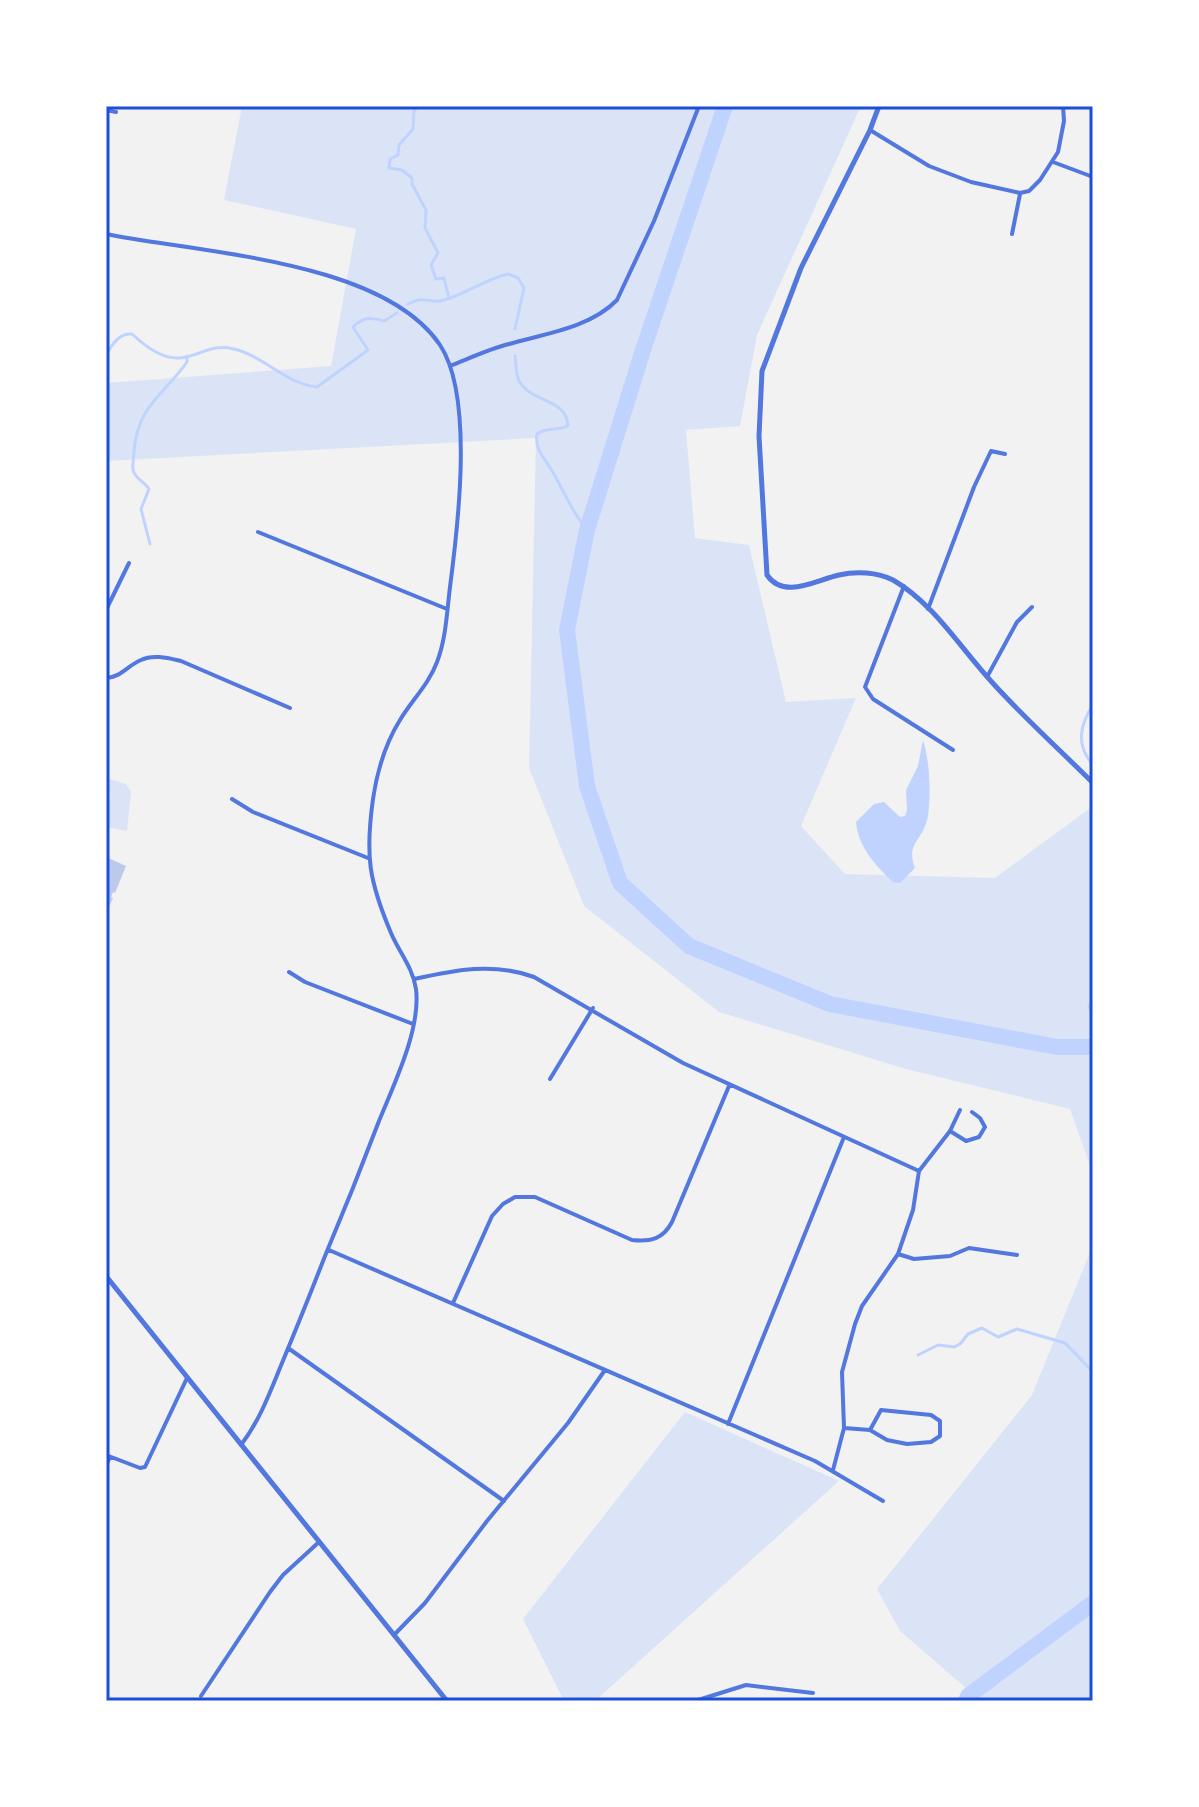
<svg xmlns="http://www.w3.org/2000/svg" width="1199" height="1807" font-family="'Archivo Narrow',sans-serif">
	<style>
		.green { fill: #dbe4f7 }
		.water { fill: #bfd3fe }
		.lines { fill: none; stroke-linecap: round; stroke-linejoin: round }
		.stream { stroke: #bfd3fe; stroke-width: 3 }
		.river { stroke: #bfd3fe; stroke-width: 16 }
		.building { fill: #bdc9ec }
		.minor { stroke: #5277de; stroke-width: 4 }
		.tertiary { stroke: #5277de; stroke-width: 5 }
		.neatline { fill: none; stroke: #1d4ed8; stroke-width: 3 }
	</style>
	<rect width="100%" height="100%" fill="#f2f2f2"/>
	<!-- green -->
	<path class="green" d="M 242,106 L 861,106 L 757,335 L 740,426 L 686,430 L 695,538 L 749,545 L 786,702 L 856,698 L 801,826 L 845,874 L 995,878 L 1093,806 L 1093,1174 L 1070,1109 L 906,1069 L 719,1012 L 584,906 L 529,768 L 536,438 L 106,461 L 106,383 L 331,366 L 356,229 L 224,200 Z
		M 106,778 L 126,784 L 131,792 L 127,831 L 106,827 L 110,795 L 106,794 Z
		M 1093,1245 L 1093,1701 L 981,1701 L 900,1631 L 877,1589 L 1032,1395 Z
		M 685,1412 L 839,1481 L 595,1701 L 564,1701 L 523,1619 Z"/>
	<!-- water -->
	<path class="water" d="M 923,740 C 930,762 931,793 928,816 C 924,840 905,843 915,868 L 900,883 L 893,882 C 876,866 858,847 856,822 L 874,804 L 884,802 L 900,817 L 905,816 L 907,810 L 906,790 L 918,766 Z"/>
	<g class="lines">
		<!-- stream -->
		<path class="stream" d="M 419,106 L 414,111 L 413,129 L 399,145 L 398,155 L 390,159 L 389,168 L 402,170 L 412,178 L 412,184 L 426,210 L 425,228 L 438,253 L 431,265 L 436,279 L 444,278 L 449,298
			M 408,304 C 427,294 429,305 444,300 C 465,294 486,279 508,274 L 518,278 L 524,288 L 515,329
			M 106,354 C 113,344 119,333 132,334 C 146,347 165,362 186,357 C 205,353 212,344 234,349 C 264,356 286,384 317,387 L 368,350 L 353,327 C 363,317 370,317 384,321 L 397,313
			M 515,356 C 516,363 516,375 519,381 C 531,403 567,398 568,426 C 558,431 546,427 537,434 C 534,450 547,461 554,474 C 566,496 571,510 587,530
			M 150,544 L 141,509 L 149,489 C 145,482 135,479 133,470 C 132,465 134,457 134,451 C 138,405 163,396 187,362 L 187,357
			M 1093,704 C 1080,726 1075,744 1093,765
			M 1093,1001 L 1089,1006 L 1093,1016
			M 918,1355 L 938,1345 L 954,1347 L 960,1344 L 968,1334 L 982,1328 L 998,1337 L 1017,1329 L 1065,1343 L 1093,1372"/>
		<!-- river -->
		<path class="river" d="M 725,106 L 643,350 L 587,530 L 567,630 L 587,786 L 620,883 L 689,946 L 830,1004 L 1057,1047 L 1093,1047
			M 966,1701 L 968,1696 L 1093,1603"/>
	</g>
	<!-- building -->
	<path class="building" d="M 106,857 L 126,866 L 115,893 L 113,892 L 111,897 L 113,898 L 106,913 Z"/>
	<g class="lines">
		<!-- minor -->
		<path class="minor" d="M 106,110 L 116,112
			M 870,130 L 929,166 L 971,182 L 1020,193 L 1029,191 L 1040,180 L 1058,152 L 1064,121 L 1063,106
			M 1053,162 L 1093,177
			M 106,234 C 200,253 383,260 440,345 C 474,396 458,526 450,587 C 447,611 446,639 437,662 C 429,684 412,700 400,720 C 385,744 377,772 373,799 C 365,856 369,881 391,933 C 399,952 413,968 416,989 C 421,1029 394,1084 379,1121 C 362,1166 344,1211 325,1256 C 311,1292 297,1327 282,1363 C 270,1392 260,1420 241,1445
			M 1012,234 L 1020,194
			M 450,366 C 470,358 489,349 509,344 C 544,334 590,328 617,300 L 654,221 L 699,106
			M 258,532 L 447,609
			M 904,586 L 865,687 L 873,699 L 953,750
			M 928,609 L 974,487 L 991,451 L 1005,454
			M 106,610 L 129,563
			M 987,677 L 1017,622 L 1032,607
			M 106,678 C 122,677 128,665 141,660 C 153,654 168,658 181,661 L 290,708
			M 232,799 L 253,812 L 368,858
			M 289,972 L 305,982 L 413,1024
			M 414,979 C 455,970 493,962 534,977 L 683,1063 L 919,1171
			M 550,1079 L 593,1008
			M 950,1131 L 966,1141 L 979,1137 L 985,1127 L 980,1118 L 972,1112
			M 329,1250 L 815,1461 L 883,1501
			M 898,1254 L 914,1259 L 950,1256 L 969,1248 L 1017,1255
			M 453,1303 L 492,1216 L 503,1204 L 515,1197 L 535,1197 L 632,1240 C 651,1242 663,1239 672,1222 L 729,1086
			M 288,1348 L 504,1501
			M 728,1424 L 844,1137
			M 844,1428 L 870,1430 L 887,1440 L 907,1444 L 931,1442 L 940,1436 L 940,1421 L 931,1415 L 881,1410 L 870,1430
			M 106,1455 L 140,1468 L 145,1467 L 187,1378
			M 106,1465 L 110,1457
			M 833,1470 L 844,1428 L 842,1372 L 855,1324 L 862,1306 L 898,1254 L 913,1210 L 919,1171 L 950,1131 L 960,1110
			M 394,1635 L 425,1603 L 487,1521 L 568,1423 L 605,1370
			M 201,1696 L 270,1592 L 283,1575 L 319,1542
			M 695,1701 L 746,1685 L 813,1693"/>
		<!-- tertiary -->
		<path class="tertiary" d="M 879,106 L 870,130 L 801,268 L 762,371 L 759,436 L 767,575 C 784,600 816,580 839,575 C 856,571 877,572 893,580 C 933,603 959,646 990,680 C 1022,716 1059,749 1093,783
			M 106,1276 L 447,1701"/>
	</g>
	<!-- border -->
	<rect width="1199" height="1807" fill="none" stroke="#ffffff" stroke-width="216"/>
	<rect x="108" y="108" width="983" height="1591" class="neatline"/>
</svg>
